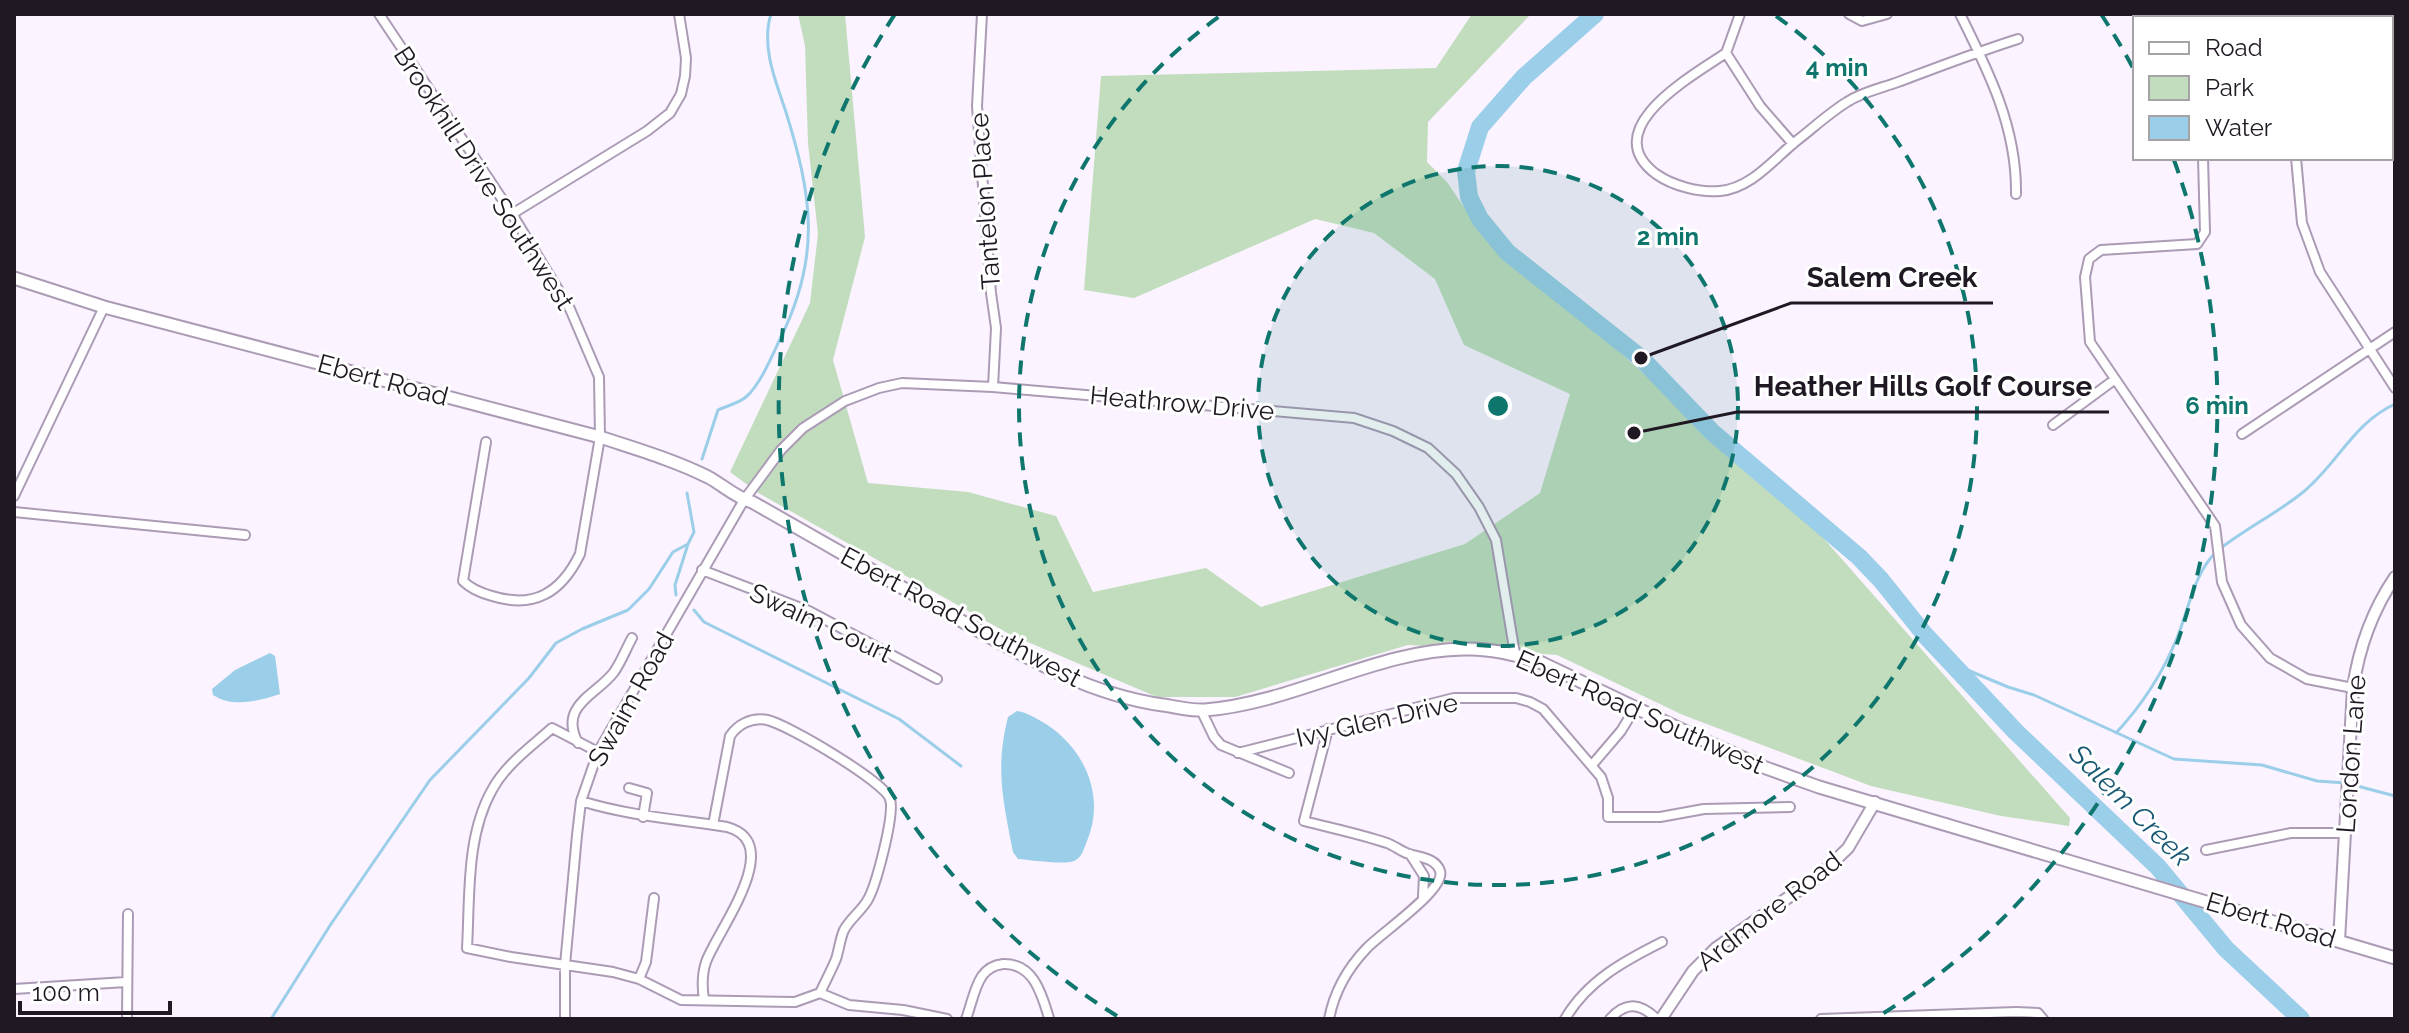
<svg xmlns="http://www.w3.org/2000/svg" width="2409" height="1033" font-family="Raleway,sans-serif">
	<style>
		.green { fill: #c1ddbd }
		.water { fill: #9bcee8 }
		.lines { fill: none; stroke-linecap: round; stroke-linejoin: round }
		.stream { stroke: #9bcee8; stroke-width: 3 }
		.river { stroke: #9bcee8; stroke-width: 18 }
		.minor-casing { stroke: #ac9bb5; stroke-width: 12 }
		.tertiary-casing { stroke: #ac9bb5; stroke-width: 14 }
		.secondary-casing { stroke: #ac9bb5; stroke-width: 15 }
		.minor { stroke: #fff; stroke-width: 8 }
		.tertiary { stroke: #fff; stroke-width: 10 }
		.secondary { stroke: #fff; stroke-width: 11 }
		.ring { fill: none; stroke: #0f766e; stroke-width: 4; stroke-dasharray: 14 10 }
		.labels { text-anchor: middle; stroke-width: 6; stroke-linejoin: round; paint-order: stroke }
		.street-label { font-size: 26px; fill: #201923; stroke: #fff }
		.water-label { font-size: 28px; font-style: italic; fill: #185872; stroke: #fff }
		.centre { fill: #0f766e; stroke: #fff; stroke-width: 4 }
		.ring-label { font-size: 24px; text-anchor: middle; font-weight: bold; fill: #0f766e; stroke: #fff; stroke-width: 6; stroke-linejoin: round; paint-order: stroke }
		.leader { fill: none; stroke: #201923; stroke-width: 3 }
		.callout-dot { fill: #201923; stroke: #fff; stroke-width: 3 }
		.callout-label { font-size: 28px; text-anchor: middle; font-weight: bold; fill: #201923; stroke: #fff; stroke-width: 6; stroke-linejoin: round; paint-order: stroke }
	</style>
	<rect width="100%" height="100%" fill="#fbf3ff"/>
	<!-- green -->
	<path class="green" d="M 798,14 L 845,14 L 865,237 L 833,360 L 868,483 L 968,492 L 1056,516 L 1093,592 L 1206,568 L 1261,607 L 1465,544 L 1540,493 L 1570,394 L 1464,345 L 1435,279 L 1374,233 L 1315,219 L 1134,298 L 1084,290 L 1101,76 L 1436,68 L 1472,14 L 1531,14 L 1428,122 L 1427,162 L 1447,182 L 1488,243 L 1542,290 L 1590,325 L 1818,532 L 2070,818 L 2069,826 L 2001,816 L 1871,786 L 1683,715 L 1557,655 L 1408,645 L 1235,697 L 1157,697 L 1011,635 L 760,494 L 730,472 L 810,303 L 818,234 L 808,143 L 805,46 Z"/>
	<!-- water -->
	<path class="water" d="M 270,653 L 275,656 L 280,694 C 259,701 233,708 213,695 L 212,689 L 235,670 Z
		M 1017,711 C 1025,712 1032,716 1039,720 C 1082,743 1107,794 1087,841 C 1084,848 1082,858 1074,861 C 1063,865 1031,860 1018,859 L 1013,852 C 1003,800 995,769 1008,717 Z"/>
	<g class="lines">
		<!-- stream -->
		<path class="stream" d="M 702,459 L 718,410 C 727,406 739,403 746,397 C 760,385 772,356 780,339 C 822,255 812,195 785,109 C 775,80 761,45 771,14
			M 2221,548 C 2247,528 2277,513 2302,493 C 2337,465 2353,423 2395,404
			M 676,595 L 675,585 L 688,544 L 694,532 L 687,493
			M 694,610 L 704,622 L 899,719 L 961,766
			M 1953,664 L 2008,687 L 2034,695 L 2174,759 L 2262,765 L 2317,781 L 2346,783 L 2395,796
			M 2116,733 C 2143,704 2162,675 2177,638 C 2189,609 2193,576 2215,553
			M 271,1019 L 331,924 L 430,780 L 529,678 L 556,643 L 582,629 L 628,610 L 649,589 L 673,552 L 688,544"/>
		<!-- river -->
		<path class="river" d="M 1595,14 L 1524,77 L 1480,127 L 1466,171 L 1469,197 L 1480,219 L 1507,252 L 1641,358 L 1712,432 L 1859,557 L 1881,580 L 1925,635 L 2015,731 L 2158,867 L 2226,949 L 2301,1019"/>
		<!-- minor casing -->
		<g class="minor-casing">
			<path id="minor" d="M 379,14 L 512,214 L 570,309 L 599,377 L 600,437 L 580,554 C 561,593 534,609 492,596 C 481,593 471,589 463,581 L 486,442
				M 982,14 L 977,106 L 991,293 L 996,328 L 993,387
				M 1740,14 L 1726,53 L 1760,106 L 1793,144
				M 1849,14 L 1862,21 L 1887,14
				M 1960,14 C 1989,72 2017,128 2016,194
				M 2184,14 L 2192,18
				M 2290,14 L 2290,18
				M 1726,53 C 1692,76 1596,129 1656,174 C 1673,186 1700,193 1720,191 C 1751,188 1772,161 1795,142 C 1812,129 1829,113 1847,102 C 1862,92 1882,88 1898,82 C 1938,67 1977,52 2018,39
				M 2391,116 L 2395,113
				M 2203,158 L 2205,232 L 2197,244 L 2101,250 L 2089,259 L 2085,277 L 2090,342 L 2215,526 L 2222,582 L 2241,625 L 2270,658 L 2307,679 L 2353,688
				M 2296,158 L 2302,223 L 2320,272 L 2395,388
				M 512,214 L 647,131 L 670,113 L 681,94 L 685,76 L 686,58 L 679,14
				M 2053,425 L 2114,380
				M 2242,434 L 2395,332
				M 14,496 L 104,307
				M 14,512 L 245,535
				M 702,570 L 809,611 L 937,679
				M 1201,710 L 1214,737 L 1221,745 L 1289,773
				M 1328,729 L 1304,821 C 1331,828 1360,834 1387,843 C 1395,846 1402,852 1409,854 C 1419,857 1436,858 1440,871 C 1447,889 1378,935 1366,949 C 1348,968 1334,993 1329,1019
				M 578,743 C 558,705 597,695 614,672 C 621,662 626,649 632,638
				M 598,752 L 552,728 C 531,747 506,764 492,790 C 466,836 470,896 467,948 L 511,957 L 613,972 L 639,979 L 681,1000 L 795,1002 L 820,993 C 825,982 831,971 836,959 C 839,950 840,939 844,930 C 850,919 861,911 867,901 C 876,887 895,814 890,799 C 885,782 787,724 767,720 C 752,717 738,724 730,736 L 713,825
				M 1238,753 L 1454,698 L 1516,698 L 1530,702 L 1543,709 L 1601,777 L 1608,798 L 1608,817 L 1660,817 L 1704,809 L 1790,807
				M 1592,765 L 1621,731 L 1635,708
				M 629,788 L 647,793 L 643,817
				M 581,801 C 629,816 677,819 727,827 C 787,843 717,931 706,962 C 702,974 702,987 704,999
				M 2206,850 L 2291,833 L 2345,833
				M 1410,854 L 1424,876 L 1423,896
				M 639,979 L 646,962 L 654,898
				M 14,989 L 126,982
				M 820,993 L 849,1005 L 903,1010 L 947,1019
				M 127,1019 L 128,914
				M 565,1019 L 565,965 L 577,835 L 581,801 L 598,752 L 744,500 L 781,450 L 803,428 L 845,401 L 879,388 L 902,383 L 993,387 L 1354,418 L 1393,431 L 1428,448 L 1456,474 L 1479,507 L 1496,540 L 1515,654
				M 966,1019 C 971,1006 974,988 982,976 C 987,969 994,965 1003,964 C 1034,963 1042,995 1049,1018
				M 1565,1019 C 1587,981 1624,961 1662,942
				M 1610,1019 C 1626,1001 1640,1003 1657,1019
				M 1821,1019 L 2016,1012 L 2038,1013 L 2043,1019"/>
		</g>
		<!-- tertiary casing -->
		<g class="tertiary-casing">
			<path id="tertiary" d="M 2339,941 L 2353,688 C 2359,647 2372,611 2395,577
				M 1661,1019 L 1693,971 L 1716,948 L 1819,876 L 1848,848 L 1875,802"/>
		</g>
		<!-- secondary casing -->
		<g class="secondary-casing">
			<path id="secondary" d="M 14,278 L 104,307 L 600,437 C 636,449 674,460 708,477 C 723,485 736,498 752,502 C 816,538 879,575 942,610 C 1012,649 1082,694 1163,705 C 1177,707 1192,711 1205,710 C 1294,703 1377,650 1464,649 C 1491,648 1517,655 1542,663 L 1701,739 L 1766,768 L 1819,787 L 2395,958"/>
		</g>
		<!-- minor -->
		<use href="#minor" class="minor"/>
		<!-- tertiary -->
		<use href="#tertiary" class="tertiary"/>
		<!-- secondary -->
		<use href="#secondary" class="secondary"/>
	</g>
	<!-- distance rings -->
	<circle cx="1498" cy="406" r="240" fill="#0f766e" fill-opacity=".12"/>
	<g class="ring">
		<circle cx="1498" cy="406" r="240"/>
		<path d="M1776 16A479 479 0 1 1 1220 16"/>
		<path d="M1117 1016A719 719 0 0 1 895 14M2101 14A719 719 0 0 1 2133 68M2174 160A719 719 0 0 1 1879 1016"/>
	</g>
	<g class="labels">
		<!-- street labels -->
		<g class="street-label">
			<text transform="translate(484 178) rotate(57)" y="9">Brookhill Drive Southwest</text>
			<text transform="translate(985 201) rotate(-94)" y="9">Tantelon Place</text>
			<text transform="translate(383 380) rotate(15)" y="9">Ebert Road</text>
			<text transform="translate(1182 403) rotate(5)" y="9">Heathrow Drive</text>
			<text transform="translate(961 617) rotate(28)" y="9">Ebert Road Southwest</text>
			<text transform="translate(821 623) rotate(25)" y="9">Swaim Court</text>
			<text transform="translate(631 699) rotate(-61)" y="9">Swaim Road</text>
			<text transform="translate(1640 712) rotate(24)" y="9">Ebert Road Southwest</text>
			<text transform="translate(1377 720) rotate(-13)" y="9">Ivy Glen Drive</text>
			<text transform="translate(2351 754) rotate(-86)" y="9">London Lane</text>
			<text transform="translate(1769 911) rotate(-38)" y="9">Ardmore Road</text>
			<text transform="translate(2271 920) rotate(17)" y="9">Ebert Road</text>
		</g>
		<!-- water labels -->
		<g class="water-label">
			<text transform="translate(2131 805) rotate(45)" y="10">Salem Creek</text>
		</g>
	</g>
	<circle cx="1498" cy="406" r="12" class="centre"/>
	<g class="ring-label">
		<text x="1837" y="76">4 min</text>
		<text x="1668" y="245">2 min</text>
		<text x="2217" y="414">6 min</text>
	</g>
	<!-- callouts -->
	<path class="leader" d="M1641 358L1791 303H1993M1634 433L1737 412H2109"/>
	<g class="callout-dot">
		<circle cx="1641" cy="358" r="8"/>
		<circle cx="1634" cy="433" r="8"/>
	</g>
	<g class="callout-label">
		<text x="1892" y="287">Salem Creek</text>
		<text x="1923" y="396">Heather Hills Golf Course</text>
	</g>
	<!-- border -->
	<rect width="2409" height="1033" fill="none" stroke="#201923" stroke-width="32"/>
	<!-- legend -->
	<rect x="2133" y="16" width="260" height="144" fill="#ffffff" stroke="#a6a3a7" stroke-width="2"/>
	<rect x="2149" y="42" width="40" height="12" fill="#ffffff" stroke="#a6a3a7" stroke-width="2"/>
	<text x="2205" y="56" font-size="24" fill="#201923">Road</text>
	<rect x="2149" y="76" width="40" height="24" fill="#c1ddbd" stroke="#a6a3a7" stroke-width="2"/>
	<text x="2205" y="96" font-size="24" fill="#201923">Park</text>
	<rect x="2149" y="116" width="40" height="24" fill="#9bcee8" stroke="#a6a3a7" stroke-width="2"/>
	<text x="2205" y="136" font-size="24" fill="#201923">Water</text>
	<!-- scale -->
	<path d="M20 1001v12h150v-12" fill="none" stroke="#201923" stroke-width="4"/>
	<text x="32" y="1001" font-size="24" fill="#201923" stroke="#ffffff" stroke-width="6" paint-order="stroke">100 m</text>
</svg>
